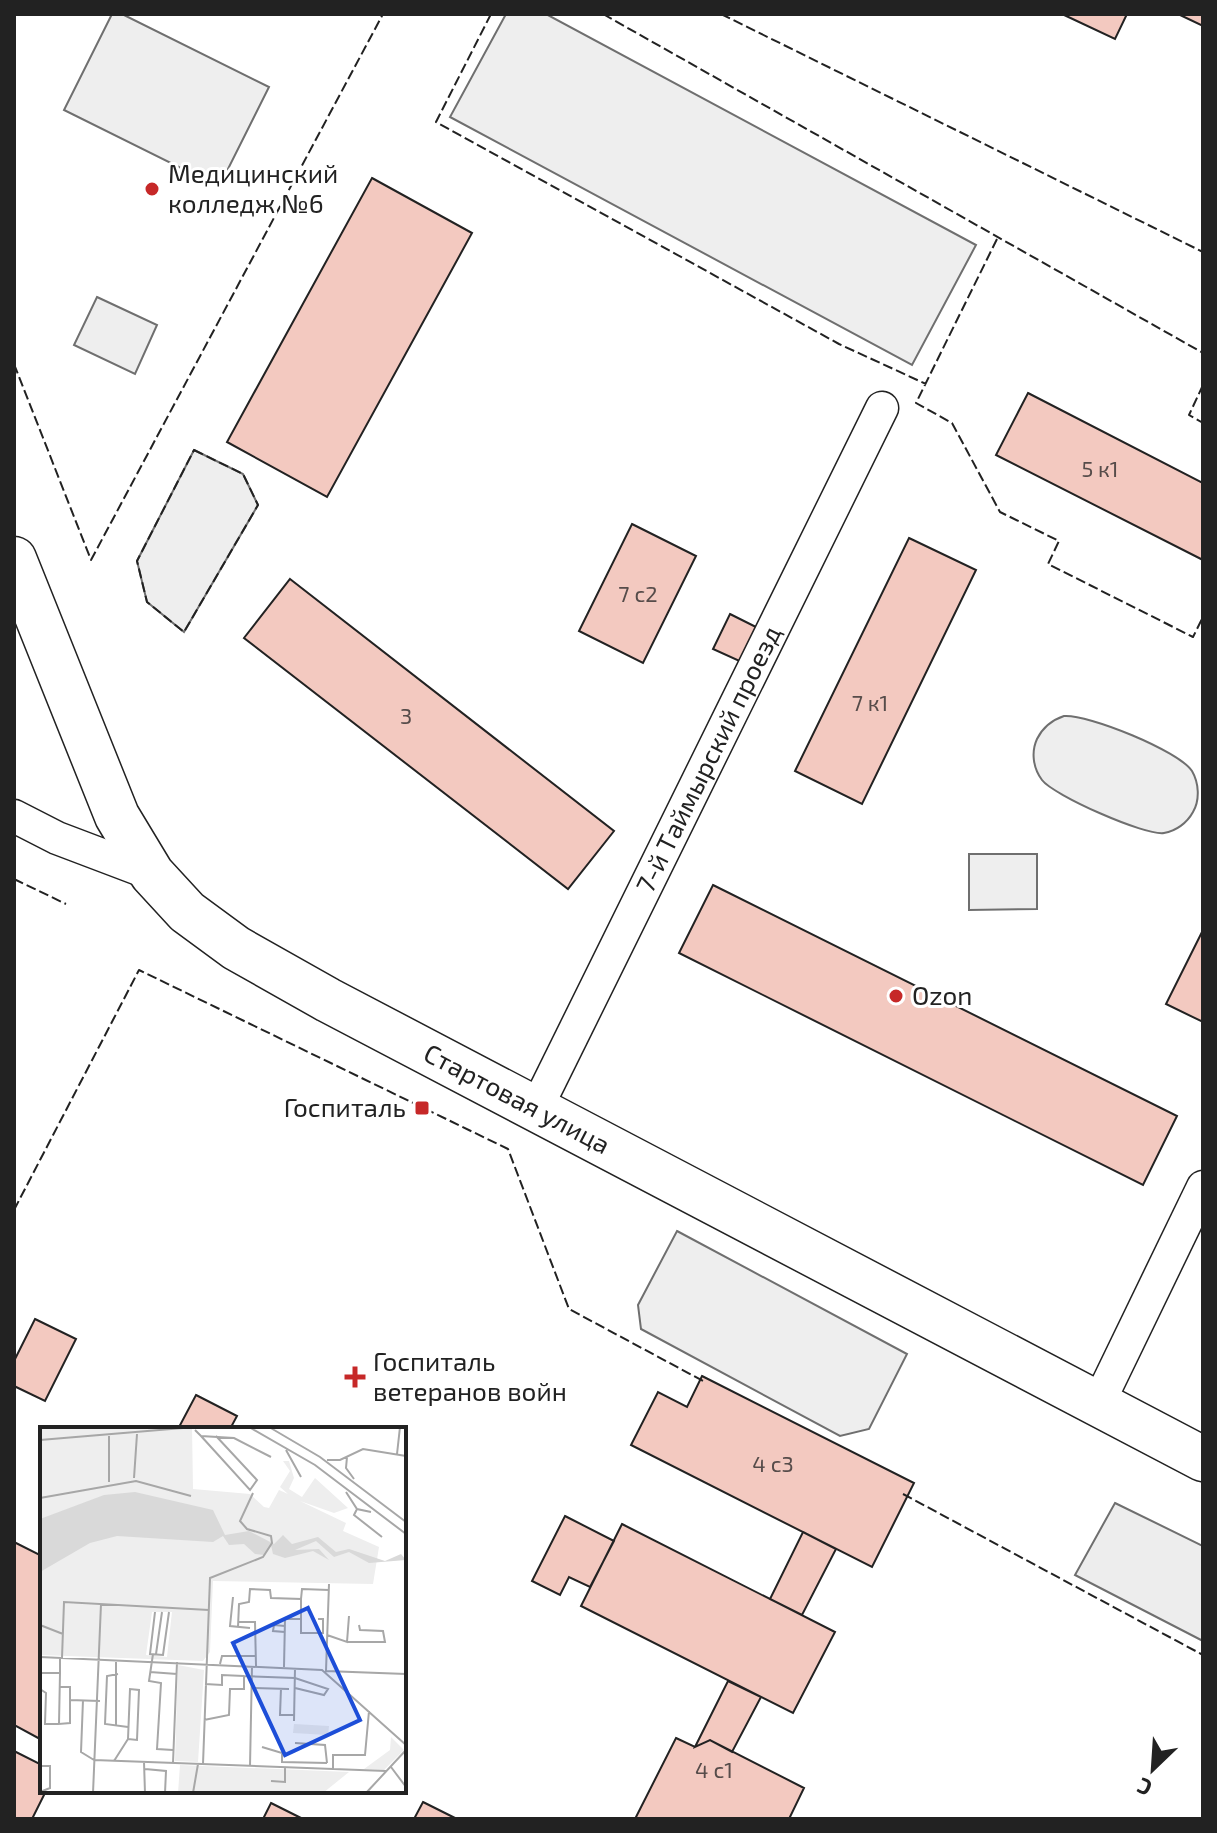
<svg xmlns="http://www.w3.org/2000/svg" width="1217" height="1833" font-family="'Exo 2',sans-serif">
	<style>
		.green { fill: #eee; stroke: #6f6f6f; stroke-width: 2 }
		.parking { fill: #ededed; stroke: #6f6f6f; stroke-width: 2 }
		.building { fill: #f3c9c0; stroke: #222; stroke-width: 2 }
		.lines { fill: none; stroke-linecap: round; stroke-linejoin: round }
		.street-casing { stroke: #222; stroke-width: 35 }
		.secondary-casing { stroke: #222; stroke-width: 47 }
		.street { stroke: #fff; stroke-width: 32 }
		.secondary { stroke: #fff; stroke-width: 44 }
		.fence { stroke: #222; stroke-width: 2; stroke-dasharray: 10 4; stroke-linecap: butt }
		.poi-dot { fill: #c62828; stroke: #fff; stroke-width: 3 }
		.labels { text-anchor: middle; stroke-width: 6; stroke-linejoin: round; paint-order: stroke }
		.number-label { font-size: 22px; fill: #564c4a }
		.poi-label { font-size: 26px; fill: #222; stroke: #fff; text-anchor: start }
		.street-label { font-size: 26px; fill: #222; stroke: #fff }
		.inset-road { fill: none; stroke: #a7a7a7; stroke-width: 2 }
		.view { fill: #1d4ed8; fill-opacity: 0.15; stroke: #1d4ed8; stroke-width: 4 }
		.inset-edge { fill: none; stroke: #222; stroke-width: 4 }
	</style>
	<rect width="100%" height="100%" fill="#fff"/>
	<!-- green -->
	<path class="green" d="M 112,14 L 122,14 L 269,87 L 219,187 L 64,110 Z
		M 506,14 L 546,14 L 976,245 L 912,365 L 450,117 Z
		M 97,297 L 157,325 L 135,374 L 74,345 Z
		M 194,450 L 243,474 L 258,505 L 184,632 L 147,602 L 137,561 Z
		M 1064,716 C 1088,714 1179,751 1192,771 C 1199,783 1200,800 1193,812 C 1187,823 1176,831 1164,833 C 1145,836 1053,795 1042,780 C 1033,768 1031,752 1037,739 C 1043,727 1052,720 1064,716 Z
		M 969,854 L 1037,854 L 1037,909 L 969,910 Z
		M 677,1231 L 907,1354 L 869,1429 L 840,1436 L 641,1329 L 638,1305 Z"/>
	<!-- parking -->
	<path class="parking" d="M 1115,1503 L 1203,1546 L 1203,1641 L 1075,1575 Z"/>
	<!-- building -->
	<path class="building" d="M 1062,14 L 1127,14 L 1115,39 Z
		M 1178,14 L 1203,14 L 1203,26 Z
		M 372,178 L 472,233 L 327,497 L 227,442 Z
		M 1028,393 L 1203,483 L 1203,560 L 996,455 Z
		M 632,524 L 696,556 L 643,663 L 579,631 Z
		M 909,538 L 976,570 L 862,804 L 795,771 Z
		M 290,579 L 614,831 L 568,889 L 244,638 Z
		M 730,614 L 762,630 L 746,664 L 713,649 Z
		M 713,885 L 1177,1116 L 1143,1185 L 679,953 Z
		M 1203,930 L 1203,1022 L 1166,1004 Z
		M 35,1319 L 76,1339 L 45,1401 L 14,1386 L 14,1361 Z
		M 702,1376 L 914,1483 L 872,1567 L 631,1445 L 658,1392 L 687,1407 Z
		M 196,1395 L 237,1416 L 230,1429 L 178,1429 Z
		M 565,1516 L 614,1541 L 590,1587 L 569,1577 L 560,1595 L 532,1581 Z
		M 622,1524 L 835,1632 L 793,1713 L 581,1606 Z
		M 803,1532 L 836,1549 L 802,1615 L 770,1599 Z
		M 14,1542 L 42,1556 L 40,1739 L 14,1725 Z
		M 728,1681 L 761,1697 L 732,1752 L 710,1740 L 695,1747 Z
		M 676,1738 L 695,1747 L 710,1740 L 804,1788 L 789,1819 L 635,1819 Z
		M 14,1751 L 42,1765 L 42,1791 L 46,1791 L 32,1819 L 14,1819 Z
		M 423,1802 L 457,1819 L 414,1819 Z
		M 271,1803 L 303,1819 L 263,1819 Z"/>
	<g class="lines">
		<!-- street casing -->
		<g class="street-casing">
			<g id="street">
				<path d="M 14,816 L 57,838 L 152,874"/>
				<path id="s1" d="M 536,1109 L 882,408"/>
				<path d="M 1098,1404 L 1203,1187"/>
			</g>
		</g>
		<!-- secondary casing -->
		<g class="secondary-casing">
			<g id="secondary">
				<path id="s2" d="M 14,559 L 117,816 L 152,874 L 187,912 L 236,948 L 328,1000 L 1203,1459"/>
			</g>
		</g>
		<!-- street -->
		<use href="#street" class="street"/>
		<!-- secondary -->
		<use href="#secondary" class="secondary"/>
		<!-- fence -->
		<path class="fence" d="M 491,14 L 436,122 L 839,344 L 926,384
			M 603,14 L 1203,353
			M 721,14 L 1203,252
			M 997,239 L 916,403 L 952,423 L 1000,512 L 1059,541 L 1048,564 L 1193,637 L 1203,617
			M 14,364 L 91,560 L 383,14
			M 1203,385 L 1189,415 L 1203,423
			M 194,450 L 243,474 L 258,505 L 184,632 L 147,602 L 137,561 Z
			M 14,879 L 66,904
			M 14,1210 L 139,970 L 508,1149 L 569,1309 L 705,1382
			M 903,1494 L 1203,1655"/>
	</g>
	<!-- markers -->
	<g class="poi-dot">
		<circle cx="152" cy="189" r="8"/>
		<circle cx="896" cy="996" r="8"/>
		<rect x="414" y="1100" width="16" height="16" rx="4"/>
		<path d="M351 1365h8v8h8v8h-8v8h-8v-8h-8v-8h8z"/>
	</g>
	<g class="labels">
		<!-- number labels -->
		<g class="number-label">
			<text x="1100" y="477">5 к1</text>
			<text x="638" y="602">7 с2</text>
			<text x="870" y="711">7 к1</text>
			<text x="406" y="724">3</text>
			<text x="773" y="1472">4 с3</text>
			<text x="714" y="1778">4 с1</text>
		</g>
		<!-- poi labels -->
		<g class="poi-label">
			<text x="168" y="183">Медицинский<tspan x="168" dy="30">колледж №6</tspan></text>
			<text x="912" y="1005">Ozon</text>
			<text x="406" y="1117" text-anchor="end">Госпиталь</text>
			<text x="373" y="1371">Госпиталь<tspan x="373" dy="30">ветеранов войн</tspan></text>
		</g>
		<!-- street labels -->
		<g class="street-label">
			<text dy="9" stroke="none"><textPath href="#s1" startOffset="390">7-й Таймырский проезд</textPath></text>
			<text dy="9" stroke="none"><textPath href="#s2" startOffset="776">Стартовая улица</textPath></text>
		</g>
	</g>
	<!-- overview -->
	<g transform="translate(40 1427)">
		<rect width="366" height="366" fill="#fff"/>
		<path d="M 0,0 L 152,0 L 153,62 L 210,67 L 224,80 L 229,81 L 239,63 L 248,67 L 240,60 L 250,44 L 243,34 L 249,34 L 254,51 L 249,62 L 262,70 L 275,51 L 308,81 L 294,86 L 260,74 L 306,96 L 303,104 L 339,120 L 333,157 L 173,154 L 170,225 L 163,234 L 0,228 ZM 112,185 L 132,185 L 127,230 L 106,228 ZM 138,238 L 164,243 L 158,335 L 135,334 ZM 254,297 L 289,299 L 288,308 L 253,306 ZM 351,310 L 364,323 L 344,343 L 324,342 L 350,323 ZM 140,338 L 309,345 L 283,366 L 138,366 Z" fill="#eee" fill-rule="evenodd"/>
		<path d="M 95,65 L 173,83 L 185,108 L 209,104 L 234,117 L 243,108 L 252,117 L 278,110 L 296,125 L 309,122 L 345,134 L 361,127 L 366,133 L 329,136 L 309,125 L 294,130 L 276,114 L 255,123 L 279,122 L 289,133 L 273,124 L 245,131 L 233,127 L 231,118 L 224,128 L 215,127 L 204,117 L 189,118 L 183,109 L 173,115 L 77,109 L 50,116 L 0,145 L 0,92 L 64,68 Z" fill="#d9d9d9"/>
		<path class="inset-road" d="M 209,0 L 275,38 L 366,107M 229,0 L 280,30 L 366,95M 155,3 L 161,9 L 194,11 L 231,30M 69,9 L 69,55M 161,9 L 210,63 L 217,53 L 176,9M 0,13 L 155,0M 246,23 L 261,50M 357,27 L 360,0M 307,30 L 306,41 L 314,52M 287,33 L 300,33 L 323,22 L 366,29M 94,51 L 97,7M 306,65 L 317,82 L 331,85M 0,71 L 96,54 L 151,69M 317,82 L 314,88 L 342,110M 289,157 L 286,244 L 366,247M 193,170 L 190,199 L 210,201M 261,172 L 262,162 L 289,163M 115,185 L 110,227 L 123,228 L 129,185M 198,195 L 215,195 L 216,239M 0,198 L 23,207M 245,199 L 234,198 L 233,204 L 245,205M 198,200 L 199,177 L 209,175 L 210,162 L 230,163 L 231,171 L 261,172 L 261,206 L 283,206 L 283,192 L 278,192M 287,208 L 307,215 L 309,189M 307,215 L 345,215 L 343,204 L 320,203 L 319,198M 113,227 L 109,254 L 121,256 L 117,322 L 133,323M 116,227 L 122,185M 0,230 L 282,243 L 366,318M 22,231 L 24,175 L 169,183M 76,233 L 76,298M 180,237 L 182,229 L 216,229M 244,240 L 245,192 L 261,192M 110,245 L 137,247M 0,246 L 20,246 L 20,231M 20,246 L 19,297 L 30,296 L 30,273M 78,247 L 67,249 L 65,297 L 88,300M 365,247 L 366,190M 165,257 L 182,258 L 182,248 L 204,249M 20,260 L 30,260 L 30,273 L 60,274M 212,261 L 249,262M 241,261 L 240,288 L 254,288M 0,262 L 6,266 L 5,297 L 19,297M 43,273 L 41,325 L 54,333M 164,293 L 189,288 L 190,262 L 204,262 L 204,249 L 255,251 L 288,262 L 284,268 L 255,261M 254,294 L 255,241M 255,316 L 285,318 L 287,336M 222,320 L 242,326 L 242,335 L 287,336M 54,333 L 346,344M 74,334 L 88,312 L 90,262 L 99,263 L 97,313 L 88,312M 104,335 L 105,366M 133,336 L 137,235M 163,337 L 170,151 L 223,130 L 232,116 L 231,109 L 207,102 L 200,94 L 213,66M 0,339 L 10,339 L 10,361 L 0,365M 210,339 L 212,239M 351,340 L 366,360M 105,342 L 126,344 L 125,366M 293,342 L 293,328 L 325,328 L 329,284M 231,354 L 245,355 L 245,341M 53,366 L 61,177M 153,366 L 158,337M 326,366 L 366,323"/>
		<path class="view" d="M 268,181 L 320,293 L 245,328 L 193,216 Z"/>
		<rect width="366" height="366" class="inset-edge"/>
	</g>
	<!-- border -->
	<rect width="1217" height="1833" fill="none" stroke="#222222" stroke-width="32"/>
	<!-- north arrow -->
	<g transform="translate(1153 1769) rotate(205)" stroke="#ffffff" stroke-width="6" paint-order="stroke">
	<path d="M0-6L14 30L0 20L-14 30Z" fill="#222222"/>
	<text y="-12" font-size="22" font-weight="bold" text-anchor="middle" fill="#222222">С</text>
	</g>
</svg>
